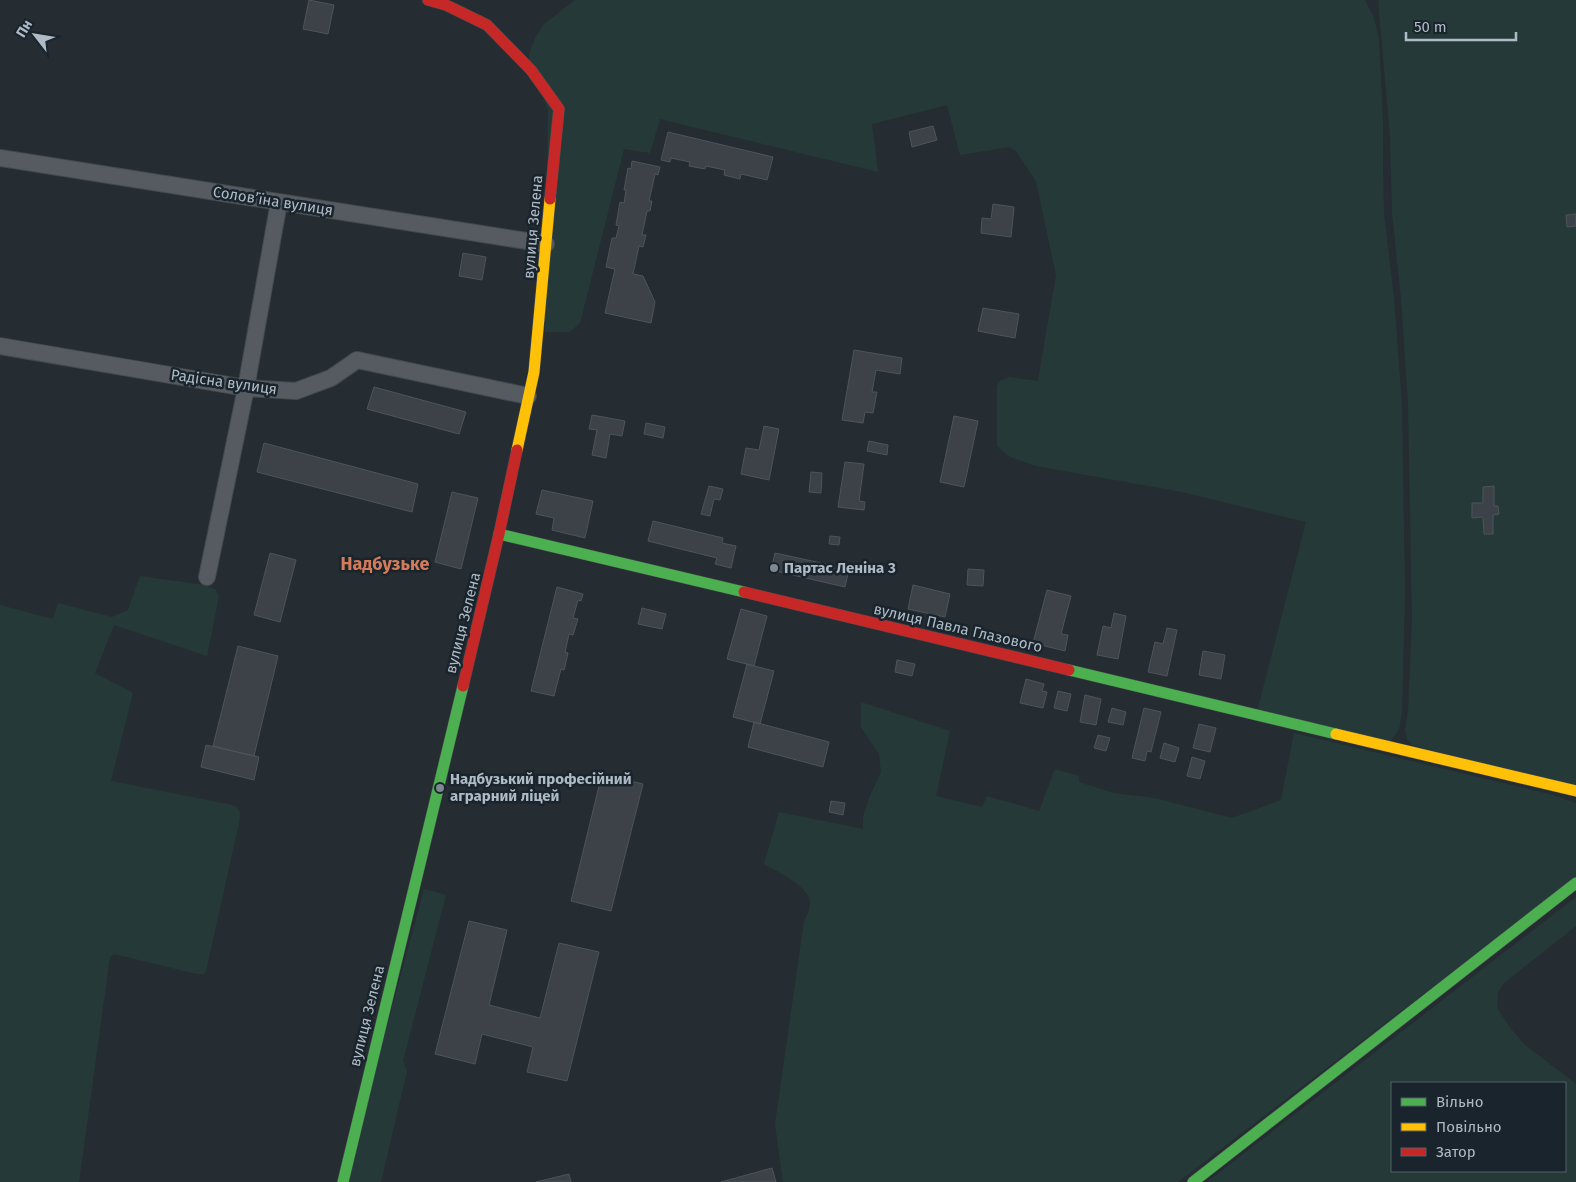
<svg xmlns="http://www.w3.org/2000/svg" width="1576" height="1182" font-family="'Fira Sans',sans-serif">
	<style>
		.green { fill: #253a38; fill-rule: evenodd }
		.building { fill: #3c4247; stroke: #4d545a }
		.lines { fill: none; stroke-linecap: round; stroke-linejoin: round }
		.street-casing { stroke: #43494d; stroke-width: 18 }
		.fast-casing { stroke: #43494d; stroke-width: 12 }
		.slow-casing { stroke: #43494d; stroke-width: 12 }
		.jam-casing { stroke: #43494d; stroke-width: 12 }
		.street { stroke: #555b60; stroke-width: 16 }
		.fast { stroke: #4caf50; stroke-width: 11 }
		.slow { stroke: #ffc107; stroke-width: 11 }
		.jam { stroke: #c62828; stroke-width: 11 }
		.poi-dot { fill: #7e8992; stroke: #19242c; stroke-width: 2 }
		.labels { text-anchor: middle; stroke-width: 5; stroke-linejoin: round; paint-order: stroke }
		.street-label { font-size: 15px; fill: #aebac5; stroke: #19242c }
		.poi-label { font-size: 15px; font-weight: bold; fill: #aebac5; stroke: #19242c; text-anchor: start }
		.quarter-label { font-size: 18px; font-weight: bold; fill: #d37b5a; stroke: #19242c }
	</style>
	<rect width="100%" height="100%" fill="#252d32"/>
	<!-- green -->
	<path class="green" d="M 575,0 L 1365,0 L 1374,18 L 1379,39 L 1383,120 L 1383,168 L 1384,214 L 1394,298 L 1402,405 L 1405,592 L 1402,712 L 1399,729 L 1391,741 L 1257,712 L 1306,522 L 1177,491 L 1036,466 L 1010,457 L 997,446 L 997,386 L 1000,381 L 1009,377 L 1038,381 L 1056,275 L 1036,181 L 1016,151 L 1009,147 L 960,155 L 947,105 L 872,124 L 878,172 L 660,119 L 650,153 L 624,149 L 580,323 L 570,332 L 545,332 L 548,109 L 528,63 L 530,51 L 536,36 L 544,24 Z
		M 1378,0 L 1576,0 L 1576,790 L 1412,745 L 1407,739 L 1405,730 L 1408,711 L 1412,621 L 1408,403 L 1401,298 L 1392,212 L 1390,136 Z
		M 140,576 L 204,585 L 215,589 L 219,596 L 207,656 L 114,625 L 95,673 L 133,693 L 111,781 L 228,804 L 237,807 L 240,813 L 239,823 L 206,971 L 204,974 L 197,974 L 114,954 L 110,957 L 79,1182 L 0,1182 L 0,605 L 53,619 L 58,603 L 112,617 L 128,610 Z
		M 861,702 L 950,731 L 936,796 L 982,807 L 987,796 L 1039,811 L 1055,769 L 1079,776 L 1079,782 L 1113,793 L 1155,798 L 1232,818 L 1281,800 L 1294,733 L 1553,795 L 1576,803 L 1576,877 L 1178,1182 L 783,1182 L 775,1124 L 804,921 C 807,916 810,909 810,903 C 811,887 776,871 764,864 L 779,812 L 863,829 L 863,817 L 870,796 L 881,772 L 879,754 L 861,727 Z
		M 424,889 L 446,895 L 403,1061 L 407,1071 L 381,1182 L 345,1182 Z
		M 1576,897 L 1576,926 L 1504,983 L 1498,992 L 1497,1008 L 1511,1029 L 1525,1045 L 1576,1084 L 1576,1182 L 1207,1182 ZM 1392,1083 L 1565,1083 L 1565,1171 L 1392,1171 Z"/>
	<!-- building -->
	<path class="building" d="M 309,0 L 334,5 L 328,34 L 303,29 Z
		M 933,126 L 937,140 L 912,147 L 909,132 Z
		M 668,132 L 773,157 L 767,180 L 741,174 L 740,179 L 724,175 L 725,170 L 706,166 L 705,169 L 689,166 L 690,162 L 671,158 L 670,162 L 661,160 Z
		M 632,161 L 660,167 L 658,175 L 655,174 L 649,201 L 652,201 L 650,211 L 647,211 L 642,235 L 646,235 L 643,247 L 639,246 L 633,274 L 643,276 L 655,302 L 651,323 L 605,313 L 615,269 L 606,267 L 612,238 L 616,238 L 619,226 L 616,225 L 620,202 L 624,203 L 626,190 L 624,190 L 628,168 L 631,169 Z
		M 993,204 L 1014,207 L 1011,237 L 981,233 L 982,218 L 991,219 Z
		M 1576,214 L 1576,226 L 1567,227 L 1566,215 Z
		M 463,253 L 486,257 L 482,280 L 459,276 Z
		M 983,308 L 1019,314 L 1015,338 L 978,331 Z
		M 854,350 L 902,358 L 900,374 L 876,370 L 872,392 L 877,392 L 873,413 L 865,412 L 863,423 L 842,420 Z
		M 374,387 L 466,412 L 459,434 L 367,409 Z
		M 592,415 L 625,421 L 622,436 L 610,434 L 606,458 L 592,455 L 597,430 L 589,429 Z
		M 954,416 L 978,421 L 964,487 L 940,482 Z
		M 646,423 L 665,427 L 663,438 L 644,434 Z
		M 764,426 L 779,429 L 769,480 L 741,474 L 746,448 L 759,450 Z
		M 869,441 L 888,445 L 887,455 L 867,451 Z
		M 264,443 L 418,484 L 412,512 L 257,472 Z
		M 845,462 L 864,464 L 859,501 L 865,502 L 864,510 L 838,507 Z
		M 811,472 L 822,473 L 821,493 L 809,492 Z
		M 709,486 L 723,489 L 720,500 L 714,499 L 710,516 L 701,514 Z
		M 1494,486 L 1494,506 L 1498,506 L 1499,514 L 1493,515 L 1493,534 L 1484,534 L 1483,517 L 1472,518 L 1472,503 L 1483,503 L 1483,487 Z
		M 542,490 L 593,501 L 585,538 L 552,530 L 554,518 L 536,514 Z
		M 452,492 L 478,498 L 461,569 L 435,562 Z
		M 653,521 L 723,538 L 722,543 L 736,546 L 731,568 L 715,564 L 717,558 L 648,541 Z
		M 830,536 L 840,537 L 839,545 L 829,544 Z
		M 270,553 L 296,560 L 280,622 L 254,615 Z
		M 775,553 L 849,569 L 845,587 L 771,570 Z
		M 968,569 L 984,570 L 983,586 L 967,585 Z
		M 913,585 L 950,594 L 945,617 L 908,609 Z
		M 557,587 L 583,594 L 581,601 L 578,600 L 573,618 L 578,619 L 573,635 L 569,634 L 565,652 L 568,653 L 564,670 L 561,669 L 554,696 L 531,691 Z
		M 1047,590 L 1071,596 L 1061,634 L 1068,635 L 1065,651 L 1033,643 Z
		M 642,608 L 666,614 L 662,629 L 638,624 Z
		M 741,609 L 767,616 L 754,666 L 727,659 Z
		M 1114,613 L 1126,616 L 1118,659 L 1097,655 L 1103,626 L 1111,628 Z
		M 1167,628 L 1177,630 L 1167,676 L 1148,672 L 1155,642 L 1163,644 Z
		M 238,646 L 278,656 L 254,756 L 213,746 Z
		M 1203,651 L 1225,655 L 1221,679 L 1199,675 Z
		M 897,660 L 915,664 L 912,676 L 895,672 Z
		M 747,664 L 774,671 L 760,724 L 733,717 Z
		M 1026,679 L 1044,684 L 1042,691 L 1047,692 L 1043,708 L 1020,703 Z
		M 1058,691 L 1071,694 L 1067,711 L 1054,708 Z
		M 1085,695 L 1101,699 L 1096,725 L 1080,722 Z
		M 1112,708 L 1126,712 L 1123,725 L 1108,722 Z
		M 1144,708 L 1161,712 L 1151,752 L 1147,751 L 1145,761 L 1132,758 Z
		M 754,722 L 829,742 L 823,767 L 748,747 Z
		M 1199,724 L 1216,728 L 1210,752 L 1193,748 Z
		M 1098,735 L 1110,738 L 1106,751 L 1094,748 Z
		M 1164,743 L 1179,748 L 1175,762 L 1160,758 Z
		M 206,745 L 259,757 L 254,780 L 201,767 Z
		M 1192,757 L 1205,761 L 1200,779 L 1187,776 Z
		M 602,774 L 643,784 L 611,911 L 571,901 Z
		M 831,801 L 845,803 L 843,815 L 829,812 Z
		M 469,921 L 507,930 L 489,1005 L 540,1018 L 559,943 L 599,952 L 567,1081 L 527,1072 L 533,1047 L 482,1034 L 475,1064 L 435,1054 Z
		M 772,1168 L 776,1182 L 721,1182 Z
		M 569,1174 L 571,1182 L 536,1182 Z"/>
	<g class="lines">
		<!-- street casing -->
		<g class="street-casing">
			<path id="street" d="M 0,158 L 546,244
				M 0,346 L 246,388 L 296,391 L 331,378 L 357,360 L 528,396
				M 207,577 L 246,388 L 279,202"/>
		</g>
		<!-- fast casing -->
		<g class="fast-casing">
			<path id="fast" d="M 499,534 L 744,592
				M 1069,670 L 1336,734
				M 343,1182 L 463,686
				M 1193,1182 L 1576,883"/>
		</g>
		<!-- slow casing -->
		<g class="slow-casing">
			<path id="slow" d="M 517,450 L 534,372 L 550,199
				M 1336,734 L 1576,791"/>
		</g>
		<!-- jam casing -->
		<g class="jam-casing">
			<path id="jam" d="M 428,0 L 446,5 L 487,25 L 531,70 L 559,109 L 550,199
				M 744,592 L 1069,670
				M 463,686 L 499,534 L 517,450"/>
		</g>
		<!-- street -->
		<use href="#street" class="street"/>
		<!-- fast -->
		<use href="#fast" class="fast"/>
		<!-- slow -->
		<use href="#slow" class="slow"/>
		<!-- jam -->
		<use href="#jam" class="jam"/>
	</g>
	<!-- markers -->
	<g class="poi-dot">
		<circle cx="774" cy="568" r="5"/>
		<circle cx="440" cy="788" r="5"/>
	</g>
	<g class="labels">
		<!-- street labels -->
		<g class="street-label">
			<text transform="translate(273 201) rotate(9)" y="5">Соловʼїна вулиця</text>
			<text transform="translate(533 227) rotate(-85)" y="5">вулиця Зелена</text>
			<text transform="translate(224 382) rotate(8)" y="5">Радісна вулиця</text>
			<text transform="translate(463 623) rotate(-76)" y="5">вулиця Зелена</text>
			<text transform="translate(958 628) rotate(13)" y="5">вулиця Павла Глазового</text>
			<text transform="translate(367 1016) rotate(-76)" y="5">вулиця Зелена</text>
		</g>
		<!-- poi labels -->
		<g class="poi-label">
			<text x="784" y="573">Партас Леніна 3</text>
			<text x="450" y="784">Надбузький професійний<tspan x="450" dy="17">аграрний ліцей</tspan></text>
		</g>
		<!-- quarter labels -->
		<g class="quarter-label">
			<text x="385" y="570">Надбузьке</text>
		</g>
	</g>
	<!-- legend -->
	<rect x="1391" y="1082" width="175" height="90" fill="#19242c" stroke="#556069"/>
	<rect x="1401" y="1098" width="25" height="8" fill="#4caf50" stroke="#556069"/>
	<text x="1436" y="1107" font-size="15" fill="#aebac5">Вільно</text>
	<rect x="1401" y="1123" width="25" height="8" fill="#ffc107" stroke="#556069"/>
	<text x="1436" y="1132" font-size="15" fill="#aebac5">Повільно</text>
	<rect x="1401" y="1148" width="25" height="8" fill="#c62828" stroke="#556069"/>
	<text x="1436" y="1157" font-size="15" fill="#aebac5">Затор</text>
	<!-- north arrow -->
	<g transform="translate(35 35) rotate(301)" stroke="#19242c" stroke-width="4" paint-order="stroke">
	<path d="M0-4L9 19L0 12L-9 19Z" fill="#aebac5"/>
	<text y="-8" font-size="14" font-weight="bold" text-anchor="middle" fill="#aebac5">Пн</text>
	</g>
	<!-- scale -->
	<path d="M1406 32v8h110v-8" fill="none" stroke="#aebac5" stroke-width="2.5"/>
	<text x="1414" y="32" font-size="15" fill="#aebac5" stroke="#19242c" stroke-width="4" paint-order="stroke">50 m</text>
</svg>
